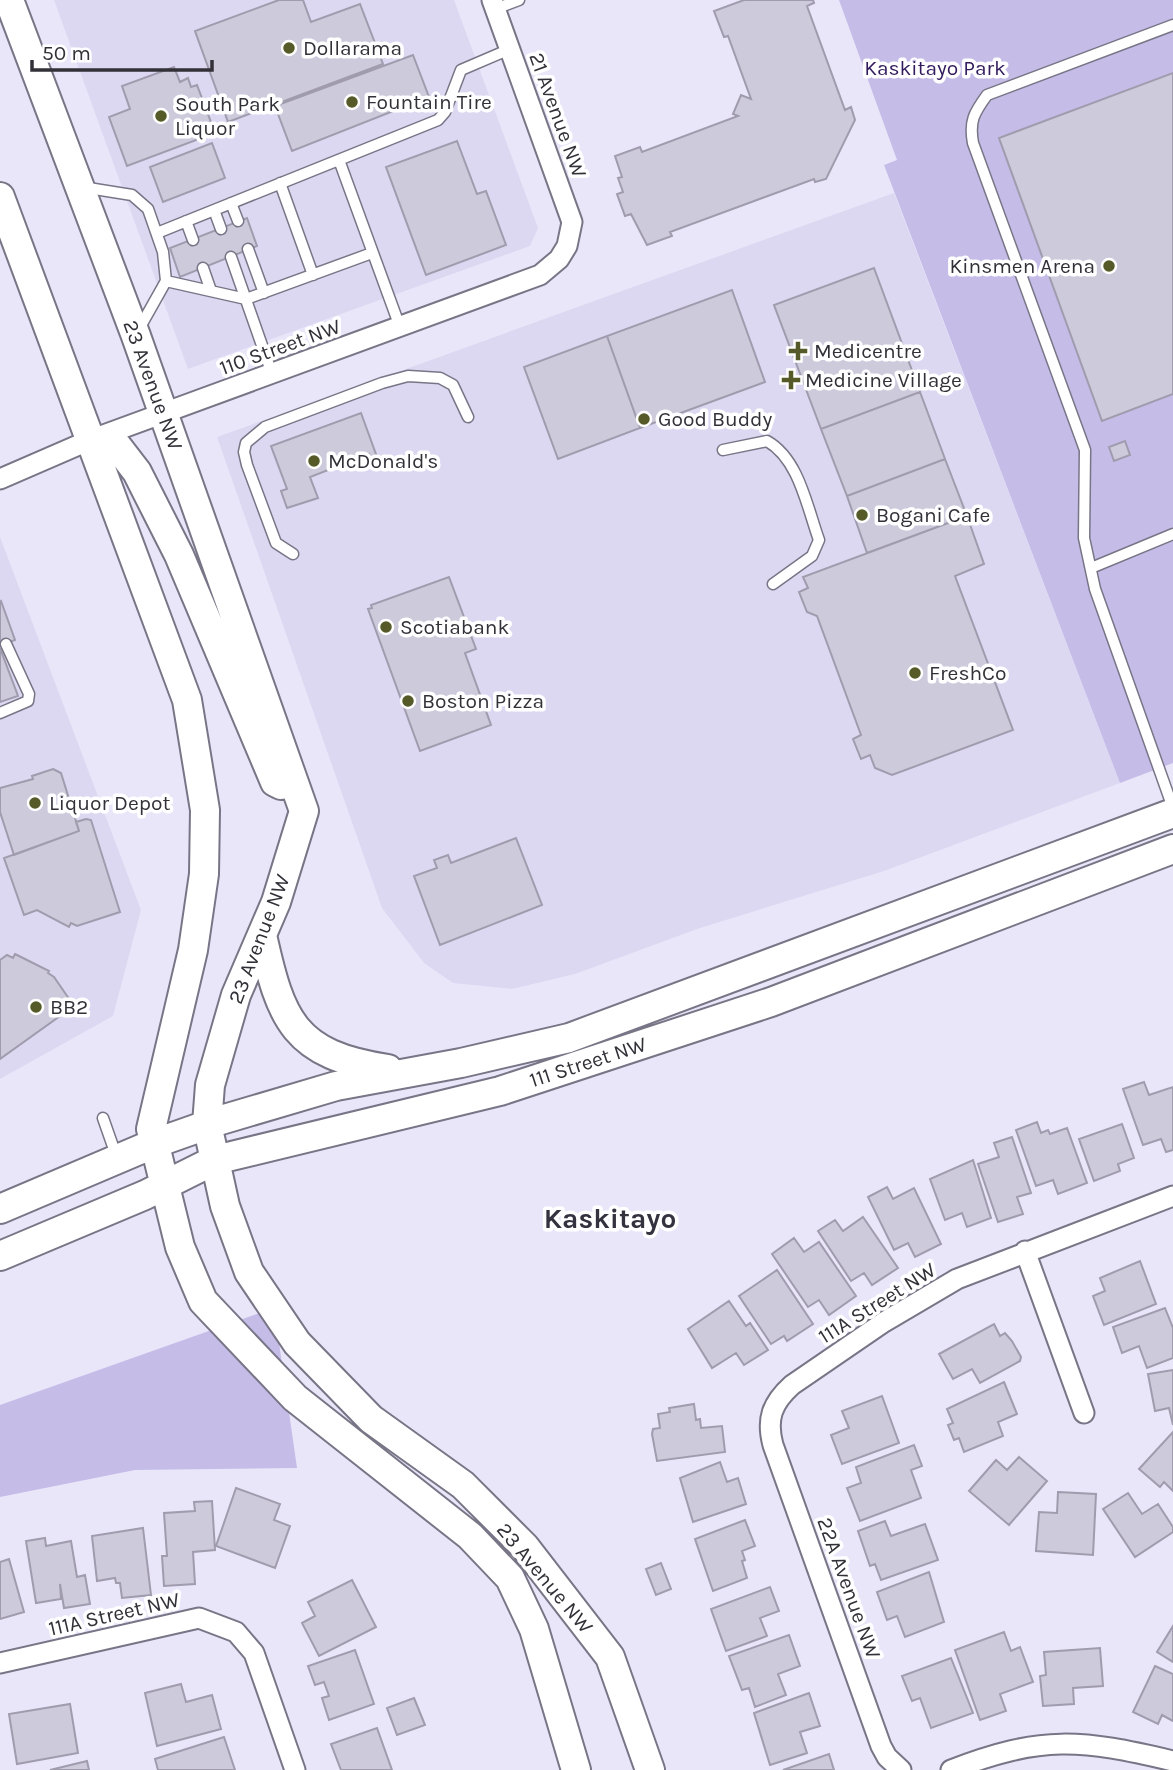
<svg xmlns="http://www.w3.org/2000/svg" width="1173" height="1770" font-family="Karla,sans-serif">
	<style>
		.built { fill: #ddd8f2 }
		.green { fill: #c5bce8 }
		.building { fill: #cdcadc; stroke: #a09cae; stroke-width: 2 }
		.lines { fill: none; stroke-linecap: round; stroke-linejoin: round }
		.lane-casing { stroke: #787586; stroke-width: 13 }
		.street-casing { stroke: #787586; stroke-width: 23 }
		.secondary-casing { stroke: #787586; stroke-width: 32 }
		.lane { stroke: #fff; stroke-width: 10 }
		.street { stroke: #fff; stroke-width: 19 }
		.secondary { stroke: #fff; stroke-width: 28 }
		.poi-dot { fill: #555a28; stroke: #fff; stroke-width: 2.5 }
		.labels { text-anchor: middle; stroke-width: 7; stroke-linejoin: round; paint-order: stroke }
		.poi-label { font-size: 21px; fill: #333138; stroke: #fff; text-anchor: start }
		.park-label { font-size: 21px; fill: #321b5d; stroke: #fff }
		.street-label { font-size: 21px; fill: #333138; stroke: #fff }
		.district-label { font-size: 28px; font-weight: bold; fill: #353240; stroke: #fff }
	</style>
	<rect width="100%" height="100%" fill="#eae6f9"/>
	<!-- built -->
	<path class="built" d="M 54,0 L 454,0 L 538,228 L 530,246 L 188,369 Z
		M 894,193 L 1120,783 L 884,871 L 700,928 L 575,974 L 512,989 L 453,983 L 424,963 L 382,908 L 217,437 Z
		M 0,537 L 141,910 L 113,1016 L 0,1079 Z"/>
	<!-- green -->
	<path class="green" d="M 839,0 L 1173,0 L 1173,763 L 1120,783 L 884,165 L 897,160 Z
		M 274,1308 L 297,1468 L 135,1470 L 0,1497 L 0,1405 Z"/>
	<!-- building -->
	<path class="building" d="M 279,0 L 303,0 L 311,22 L 360,4 L 383,64 L 228,122 L 195,31 Z
		M 744,0 L 813,0 L 814,3 L 807,6 L 845,110 L 851,107 L 855,120 L 826,179 L 815,182 L 814,179 L 670,232 L 672,236 L 647,245 L 631,214 L 625,216 L 617,194 L 623,192 L 618,178 L 622,177 L 615,156 L 640,147 L 642,152 L 738,116 L 733,114 L 741,95 L 751,99 L 728,36 L 724,37 L 714,11 Z
		M 413,55 L 429,97 L 292,151 L 275,106 Z
		M 174,67 L 180,82 L 188,78 L 191,87 L 197,85 L 215,133 L 127,166 L 109,117 L 130,109 L 122,86 Z
		M 1173,73 L 1173,394 L 1102,421 L 999,138 Z
		M 457,141 L 477,194 L 486,191 L 506,245 L 426,275 L 386,167 Z
		M 212,143 L 225,178 L 163,202 L 150,167 Z
		M 247,218 L 257,246 L 180,277 L 170,248 Z
		M 874,268 L 920,392 L 821,429 L 774,305 Z
		M 732,290 L 765,382 L 640,428 L 607,336 Z
		M 607,336 L 640,428 L 558,459 L 524,367 Z
		M 920,392 L 945,459 L 847,496 L 821,429 Z
		M 361,413 L 381,468 L 375,470 L 369,454 L 310,477 L 318,498 L 287,508 L 281,491 L 287,489 L 271,446 Z
		M 1125,441 L 1130,455 L 1114,461 L 1109,447 Z
		M 945,459 L 967,516 L 867,553 L 847,496 Z
		M 967,516 L 984,564 L 955,576 L 1013,730 L 892,775 L 875,768 L 870,755 L 861,759 L 853,739 L 861,735 L 817,616 L 807,612 L 799,592 L 808,588 L 803,577 Z
		M 449,577 L 476,649 L 465,653 L 491,725 L 420,751 L 368,609 L 372,608 L 371,605 Z
		M 1,601 L 15,640 L 0,646 L 0,602 Z
		M 0,648 L 18,696 L 0,702 Z
		M 53,769 L 61,773 L 79,831 L 14,855 L 0,812 L 0,788 L 33,779 L 32,776 Z
		M 86,819 L 91,820 L 120,912 L 77,926 L 71,923 L 69,927 L 37,910 L 24,915 L 4,858 L 79,831 L 76,822 Z
		M 516,838 L 542,905 L 440,945 L 414,876 L 437,868 L 434,860 L 448,855 L 451,863 Z
		M 15,954 L 49,971 L 48,973 L 54,977 L 74,1006 L 0,1059 L 0,960 L 7,955 L 13,958 Z
		M 1144,1082 L 1149,1095 L 1173,1087 L 1173,1150 L 1166,1152 L 1161,1139 L 1143,1145 L 1123,1089 Z
		M 1037,1122 L 1041,1133 L 1048,1130 L 1050,1134 L 1067,1128 L 1087,1183 L 1058,1194 L 1053,1180 L 1036,1186 L 1016,1130 Z
		M 1122,1124 L 1134,1158 L 1118,1164 L 1120,1171 L 1094,1181 L 1079,1139 Z
		M 1012,1137 L 1031,1193 L 1017,1197 L 1023,1214 L 998,1222 L 978,1164 L 999,1157 L 994,1143 Z
		M 973,1160 L 991,1218 L 967,1227 L 962,1213 L 945,1220 L 930,1179 Z
		M 887,1187 L 893,1199 L 914,1188 L 941,1244 L 915,1257 L 908,1243 L 894,1250 L 868,1197 Z
		M 863,1217 L 898,1268 L 872,1285 L 864,1273 L 851,1281 L 818,1231 L 835,1220 L 843,1231 Z
		M 794,1238 L 804,1252 L 819,1242 L 856,1296 L 829,1315 L 819,1300 L 808,1307 L 772,1254 Z
		M 1140,1261 L 1156,1304 L 1104,1325 L 1093,1296 L 1105,1291 L 1100,1278 Z
		M 777,1270 L 813,1324 L 787,1341 L 784,1336 L 771,1344 L 739,1296 Z
		M 729,1301 L 746,1326 L 750,1323 L 768,1350 L 744,1365 L 736,1353 L 712,1368 L 688,1329 Z
		M 1165,1308 L 1173,1328 L 1173,1358 L 1147,1368 L 1139,1346 L 1122,1353 L 1113,1327 Z
		M 994,1324 L 1000,1336 L 1005,1333 L 1012,1341 L 1021,1357 L 1020,1361 L 980,1383 L 972,1369 L 953,1379 L 939,1354 Z
		M 1173,1370 L 1173,1425 L 1169,1408 L 1155,1411 L 1148,1374 Z
		M 1004,1382 L 1017,1414 L 998,1422 L 1003,1436 L 964,1452 L 959,1438 L 954,1440 L 948,1425 L 953,1423 L 947,1409 Z
		M 882,1396 L 899,1443 L 842,1464 L 831,1435 L 849,1428 L 842,1411 Z
		M 694,1404 L 696,1420 L 700,1419 L 701,1428 L 722,1426 L 725,1452 L 657,1461 L 652,1434 L 653,1429 L 660,1428 L 658,1414 L 670,1412 L 669,1408 Z
		M 1173,1432 L 1173,1491 L 1164,1482 L 1160,1487 L 1139,1469 Z
		M 914,1445 L 922,1466 L 911,1470 L 921,1498 L 860,1521 L 847,1488 L 861,1483 L 856,1467 Z
		M 1019,1457 L 1047,1481 L 1009,1525 L 969,1491 L 996,1460 L 1007,1470 Z
		M 720,1462 L 727,1482 L 738,1478 L 746,1504 L 693,1522 L 680,1478 Z
		M 236,1488 L 280,1504 L 274,1520 L 290,1526 L 275,1568 L 216,1546 Z
		M 1058,1492 L 1096,1494 L 1093,1555 L 1036,1551 L 1039,1512 L 1057,1513 Z
		M 1128,1493 L 1142,1514 L 1158,1504 L 1173,1527 L 1173,1532 L 1135,1557 L 1103,1509 Z
		M 212,1501 L 215,1550 L 193,1552 L 195,1584 L 164,1586 L 162,1556 L 167,1556 L 164,1513 L 195,1511 L 194,1502 Z
		M 745,1520 L 755,1546 L 742,1551 L 745,1560 L 742,1561 L 747,1578 L 713,1591 L 695,1539 Z
		M 885,1521 L 891,1536 L 925,1524 L 938,1560 L 881,1580 L 875,1564 L 870,1566 L 858,1531 Z
		M 143,1528 L 151,1595 L 122,1598 L 120,1583 L 116,1583 L 115,1578 L 97,1581 L 92,1536 Z
		M 45,1538 L 46,1546 L 71,1541 L 77,1577 L 85,1575 L 90,1604 L 64,1608 L 60,1584 L 61,1599 L 36,1603 L 26,1541 Z
		M 9,1559 L 24,1612 L 0,1619 L 0,1562 Z
		M 661,1563 L 671,1589 L 656,1595 L 646,1569 Z
		M 929,1572 L 944,1622 L 905,1637 L 897,1616 L 887,1620 L 877,1592 Z
		M 352,1580 L 376,1627 L 319,1656 L 302,1623 L 315,1616 L 308,1602 Z
		M 770,1587 L 779,1611 L 760,1618 L 767,1636 L 726,1651 L 711,1609 Z
		M 1173,1626 L 1173,1662 L 1157,1652 Z
		M 1004,1632 L 1011,1651 L 1020,1647 L 1033,1682 L 1000,1694 L 1006,1711 L 980,1720 L 955,1650 Z
		M 789,1635 L 800,1666 L 778,1674 L 786,1695 L 755,1707 L 749,1688 L 742,1690 L 729,1656 Z
		M 1100,1648 L 1103,1686 L 1073,1688 L 1074,1704 L 1043,1706 L 1040,1676 L 1046,1675 L 1044,1652 Z
		M 355,1650 L 374,1704 L 329,1720 L 322,1698 L 329,1696 L 324,1682 L 315,1685 L 308,1666 Z
		M 951,1658 L 973,1713 L 931,1728 L 920,1698 L 912,1701 L 902,1676 Z
		M 1155,1666 L 1173,1674 L 1173,1721 L 1162,1715 L 1158,1724 L 1133,1712 Z
		M 181,1684 L 186,1702 L 212,1695 L 221,1729 L 157,1746 L 145,1693 Z
		M 809,1693 L 820,1726 L 800,1732 L 807,1753 L 770,1765 L 754,1713 Z
		M 414,1698 L 425,1725 L 397,1735 L 387,1708 Z
		M 70,1704 L 78,1753 L 17,1764 L 9,1714 Z
		M 377,1728 L 392,1770 L 341,1770 L 331,1744 Z
		M 224,1737 L 235,1770 L 158,1770 L 155,1759 Z
		M 829,1754 L 834,1770 L 783,1770 Z
		M 87,1761 L 89,1770 L 50,1770 Z"/>
	<g class="lines">
		<!-- lane casing -->
		<g class="lane-casing">
			<path id="lane" d="M 495,9 L 519,0
				M 1173,25 L 987,95 C 974,113 969,121 973,143 L 1085,450 L 1084,538 L 1095,589 L 1173,808
				M 339,160 L 400,327
				M 280,183 L 313,275
				M 82,187 L 132,195 L 148,209 L 163,252 L 166,281 L 139,329
				M 231,203 L 238,221
				M 214,210 L 221,229
				M 186,221 L 193,240
				M 157,233 L 438,120 L 445,112 L 461,70 L 510,49
				M 248,249 L 264,293
				M 231,257 L 272,374
				M 203,268 L 211,291
				M 166,281 L 246,299 L 372,253
				M 723,450 L 767,441 C 799,459 807,507 819,540 L 812,556 L 773,584
				M 293,554 L 276,543 L 247,465 L 244,452 L 246,443 L 265,427 L 382,383 L 408,376 L 440,378 L 453,385 L 468,417
				M 1091,568 L 1173,534
				M 0,713 L 28,701 L 29,694 L 6,644
				M 103,1118 L 116,1155"/>
		</g>
		<!-- street casing -->
		<g class="street-casing">
			<path id="street" d="M 0,479 L 90,440 L 540,275 L 559,259 L 567,246 L 572,222 L 492,0
				M 1025,1251 L 1084,1413
				M 0,1663 L 199,1618 L 236,1632 L 254,1653 L 295,1770
				M 901,1770 L 887,1757 L 881,1746 L 773,1445 C 766,1419 772,1403 792,1385 L 884,1322 L 957,1279 L 1173,1196
				M 951,1770 C 1042,1735 1080,1739 1173,1761"/>
		</g>
		<!-- secondary casing -->
		<g class="secondary-casing">
			<path id="secondary" d="M 9,0 L 136,336 L 304,811 L 276,902 L 236,995 L 210,1085 L 207,1124 L 225,1206 L 249,1272 L 297,1343 L 371,1419 L 463,1485 L 525,1547 L 610,1657 L 650,1770
				M 0,197 L 187,700 L 205,810 L 204,874 L 193,950 L 151,1129 L 180,1247 L 203,1301 L 295,1398 L 470,1536 L 510,1578 L 534,1629 L 576,1770
				M 90,440 L 117,446 L 137,472 L 179,555 L 275,782 L 281,785
				M 262,935 C 281,1021 294,1055 388,1069
				M 0,1209 L 153,1144 L 221,1120 L 336,1086 L 461,1063 L 569,1038 L 1173,813
				M 0,1256 L 145,1195 L 215,1160 L 500,1091 L 771,1002 L 1173,849"/>
		</g>
		<!-- lane -->
		<use href="#lane" class="lane"/>
		<!-- street -->
		<use href="#street" class="street"/>
		<!-- secondary -->
		<use href="#secondary" class="secondary"/>
	</g>
	<!-- markers -->
	<g class="poi-dot">
		<circle cx="289" cy="48" r="7"/>
		<circle cx="352" cy="102" r="7"/>
		<circle cx="161" cy="116" r="7"/>
		<circle cx="1109" cy="266" r="7"/>
		<path d="M794.5 340.5h7v7h7v7h-7v7h-7v-7h-7v-7h7z"/>
		<path d="M787.5 369.5h7v7h7v7h-7v7h-7v-7h-7v-7h7z"/>
		<circle cx="644" cy="419" r="7"/>
		<circle cx="314" cy="461" r="7"/>
		<circle cx="862" cy="515" r="7"/>
		<circle cx="386" cy="627" r="7"/>
		<circle cx="915" cy="673" r="7"/>
		<circle cx="408" cy="701" r="7"/>
		<circle cx="35" cy="803" r="7"/>
		<circle cx="36" cy="1007" r="7"/>
	</g>
	<g class="labels">
		<!-- poi labels -->
		<g class="poi-label">
			<text x="303" y="55">Dollarama</text>
			<text x="366" y="109">Fountain Tire</text>
			<text x="175" y="111">South Park<tspan x="175" dy="24">Liquor</tspan></text>
			<text x="1095" y="273" text-anchor="end">Kinsmen Arena</text>
			<text x="814" y="358">Medicentre</text>
			<text x="805" y="387">Medicine Village</text>
			<text x="658" y="426">Good Buddy</text>
			<text x="328" y="468">McDonald's</text>
			<text x="876" y="522">Bogani Cafe</text>
			<text x="400" y="634">Scotiabank</text>
			<text x="929" y="680">FreshCo</text>
			<text x="422" y="708">Boston Pizza</text>
			<text x="49" y="810">Liquor Depot</text>
			<text x="50" y="1014">BB2</text>
		</g>
		<!-- park labels -->
		<g class="park-label">
			<text x="935" y="75">Kaskitayo Park</text>
		</g>
		<!-- street labels -->
		<g class="street-label">
			<text transform="translate(558 115) rotate(70)" y="7">21 Avenue NW</text>
			<text transform="translate(280 347) rotate(-20)" y="7">110 Street NW</text>
			<text transform="translate(153 385) rotate(70)" y="7">23 Avenue NW</text>
			<text transform="translate(259 939) rotate(-69)" y="7">23 Avenue NW</text>
			<text transform="translate(588 1062) rotate(-18)" y="7">111 Street NW</text>
			<text transform="translate(877 1303) rotate(-32)" y="7">111A Street NW</text>
			<text transform="translate(545 1578) rotate(50)" y="7">23 Avenue NW</text>
			<text transform="translate(849 1588) rotate(70)" y="7">22A Avenue NW</text>
			<text transform="translate(114 1614) rotate(-13)" y="7">111A Street NW</text>
		</g>
		<!-- district labels -->
		<g class="district-label">
			<text x="610" y="1228">Kaskitayo</text>
		</g>
	</g>
	<!-- scale -->
	<path d="M32 60v10h180v-10" fill="none" stroke="#333138" stroke-width="3.5"/>
	<text x="42" y="60" font-size="21" fill="#333138" stroke="#ffffff" stroke-width="5" paint-order="stroke">50 m</text>
</svg>
